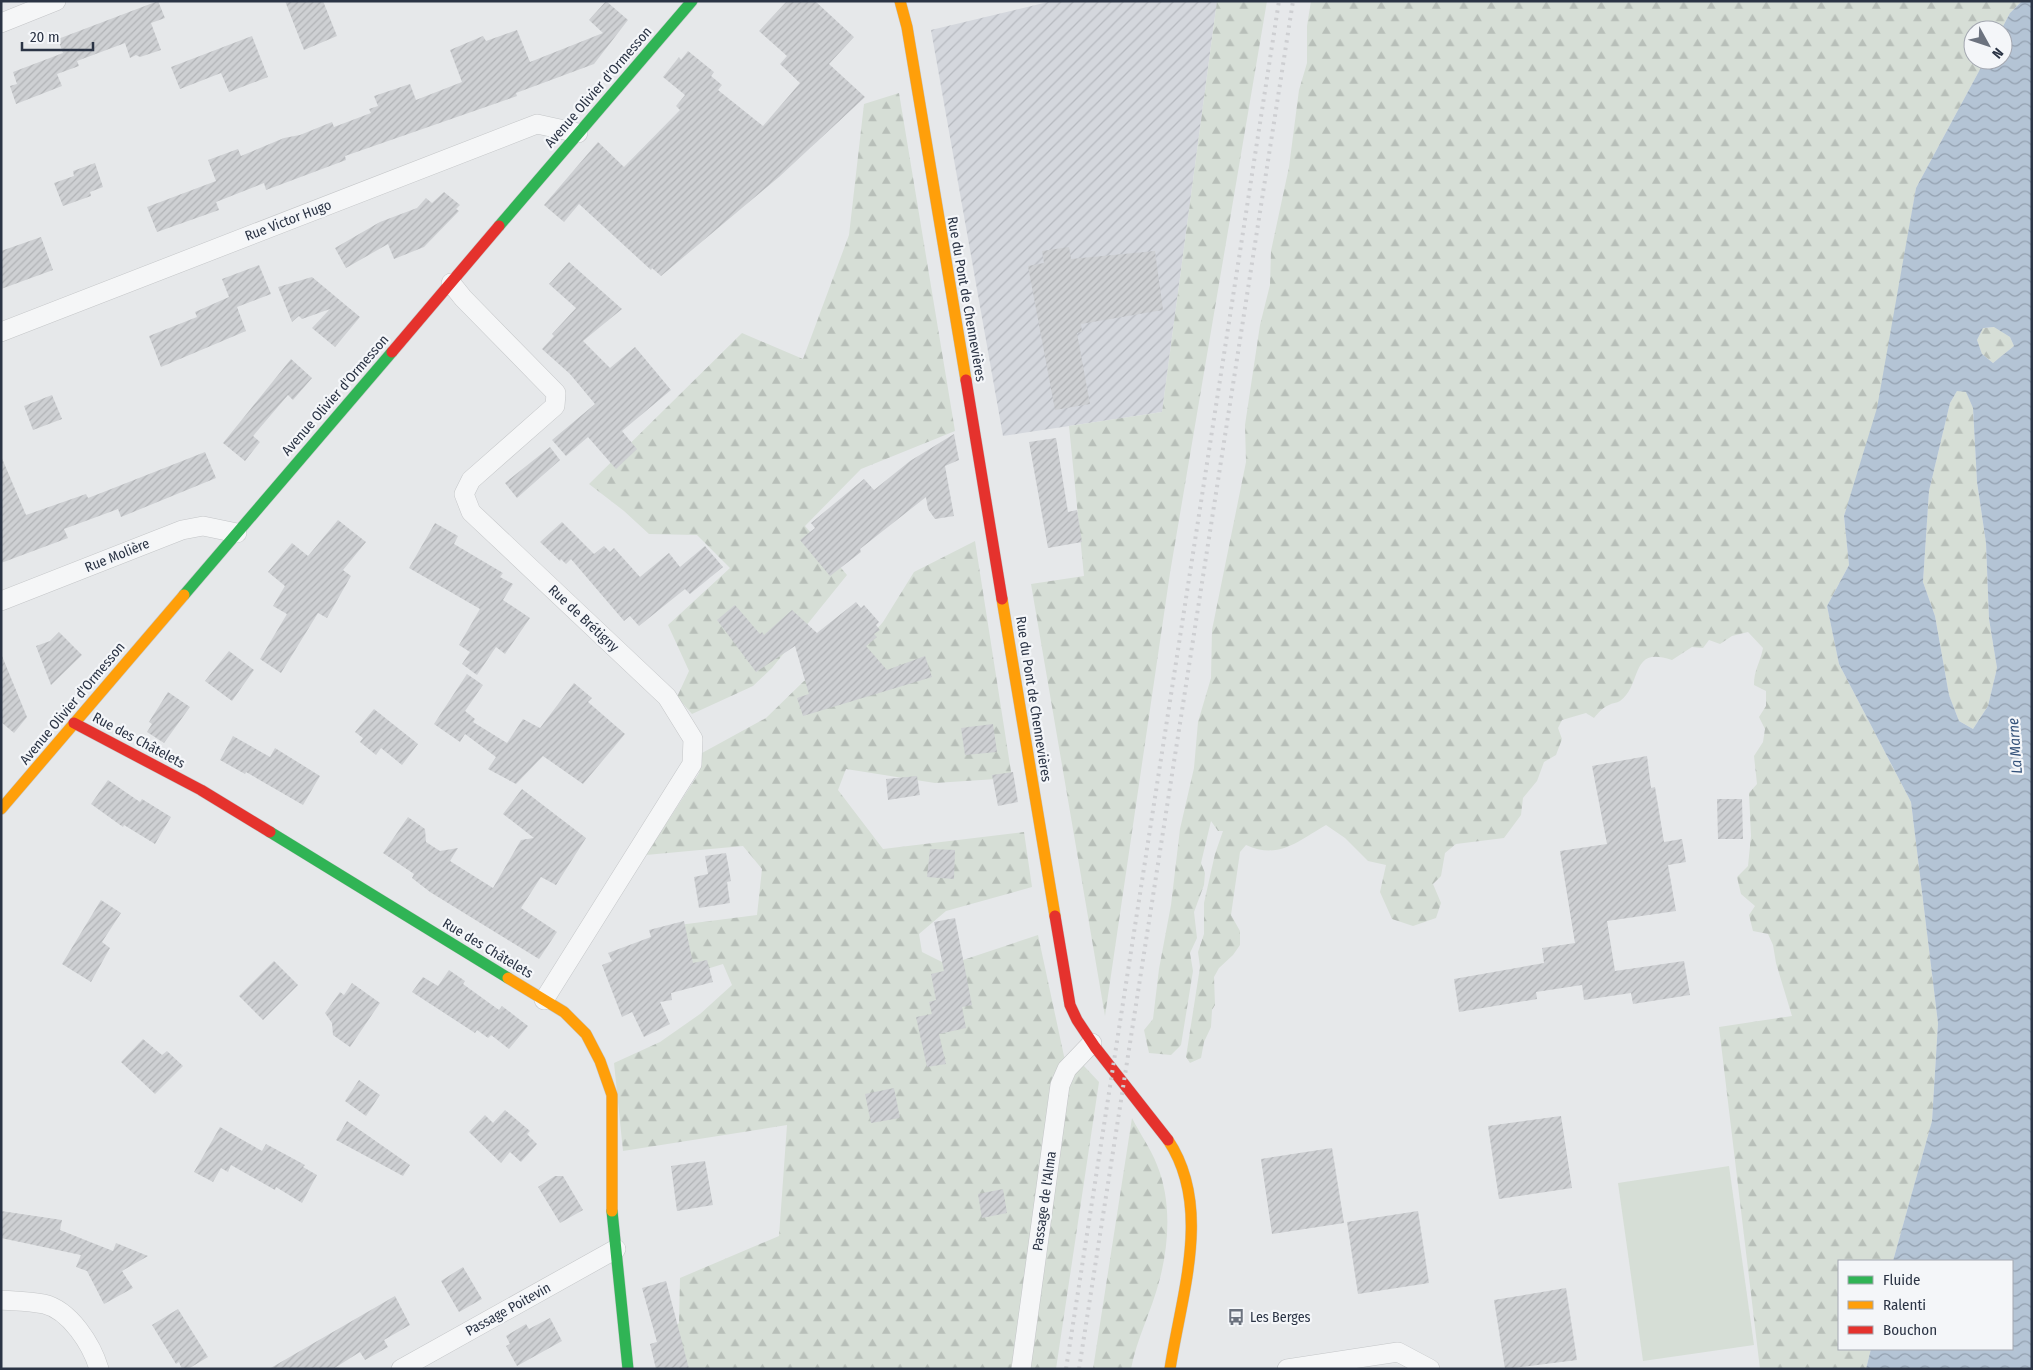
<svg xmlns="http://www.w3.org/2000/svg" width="2033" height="1370" font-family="'Fira Sans Condensed',sans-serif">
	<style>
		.industrial { fill: url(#industrial-furrows) }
		.grass { fill: #d6ded6 }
		.forest { fill: url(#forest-firs) }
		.water { fill: url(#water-waves); fill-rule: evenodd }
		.building { fill: url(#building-hatch) }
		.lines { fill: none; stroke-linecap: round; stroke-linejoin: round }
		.street-casing { stroke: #c4c6c8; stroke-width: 20 }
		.fast-casing { stroke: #c4c6c8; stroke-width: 12 }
		.slow-casing { stroke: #c4c6c8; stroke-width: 12 }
		.jam-casing { stroke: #c4c6c8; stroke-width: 12 }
		.street { stroke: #f5f6f7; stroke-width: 19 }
		.fast { stroke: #30b455; stroke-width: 11 }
		.slow { stroke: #ff9f0a; stroke-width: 11 }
		.jam { stroke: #e5322d; stroke-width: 11 }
		.rail { stroke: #cecfd2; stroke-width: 4; stroke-dasharray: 2.5 5; stroke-linecap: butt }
		.labels { text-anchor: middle; stroke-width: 4.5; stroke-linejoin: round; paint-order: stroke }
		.street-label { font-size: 14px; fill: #2b3445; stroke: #f4f6f9 }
		.poi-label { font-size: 14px; fill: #2b3445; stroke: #f4f6f9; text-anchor: start }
		.water-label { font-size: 15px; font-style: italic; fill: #34527a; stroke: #f4f6f9 }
	</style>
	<defs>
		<pattern id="industrial-furrows" width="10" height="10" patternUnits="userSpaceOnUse" patternTransform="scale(1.25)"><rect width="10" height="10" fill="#d4d7dd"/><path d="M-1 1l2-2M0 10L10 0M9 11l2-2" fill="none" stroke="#b6b9bf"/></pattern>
		<pattern id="forest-firs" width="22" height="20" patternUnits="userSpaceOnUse" patternTransform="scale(1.25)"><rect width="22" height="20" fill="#d6ded6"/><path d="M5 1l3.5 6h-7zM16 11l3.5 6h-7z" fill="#b8bfb9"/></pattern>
		<pattern id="water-waves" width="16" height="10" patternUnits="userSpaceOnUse" patternTransform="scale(1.25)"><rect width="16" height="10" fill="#b4c4d5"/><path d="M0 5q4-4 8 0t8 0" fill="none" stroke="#93a0af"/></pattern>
		<pattern id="building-hatch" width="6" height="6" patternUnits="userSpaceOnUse" patternTransform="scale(1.25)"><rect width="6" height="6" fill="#ced0d3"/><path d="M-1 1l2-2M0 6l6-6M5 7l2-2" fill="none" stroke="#b1b3b6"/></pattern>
	</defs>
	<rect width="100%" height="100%" fill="#e6e8ea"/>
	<!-- industrial -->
	<path class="industrial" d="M 1052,1 L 1217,1 L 1162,412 L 1003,436 L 931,30 Z"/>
	<!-- grass -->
	<path class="grass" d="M 1729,1166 L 1754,1345 L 1643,1361 L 1618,1183 Z"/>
	<!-- forest -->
	<path class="forest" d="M 1217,1 L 1267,1 L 1170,573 L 1105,1016 L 1031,584 L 1084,576 L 1069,426 L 1162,412 Z
		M 1311,1 L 2022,1 L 2010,13 L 2001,30 L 1973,30 L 1973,60 L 1985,60 L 1916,188 L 1877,418 L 1844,516 L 1849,565 L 1827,606 L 1839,664 L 1911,802 L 1938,1023 L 1932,1121 L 1893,1261 L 1839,1261 L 1839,1349 L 1871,1349 L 1866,1369 L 1760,1369 L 1719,1027 L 1792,1016 L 1776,963 L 1773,945 L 1768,934 L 1753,931 L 1749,915 L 1755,906 L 1741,894 L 1737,877 L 1748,866 L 1751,836 L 1749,793 L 1757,784 L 1754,756 L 1763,742 L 1765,729 L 1759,717 L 1766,706 L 1766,691 L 1754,685 C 1754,669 1760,664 1763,648 L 1748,632 L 1732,636 L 1720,644 L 1709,640 L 1703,648 L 1692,647 L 1672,660 C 1629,645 1643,684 1620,701 C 1617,703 1612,703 1609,705 C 1603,707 1598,713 1594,718 L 1586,713 L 1562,720 L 1558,728 L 1562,739 L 1556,755 L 1544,762 L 1537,781 L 1523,798 L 1521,815 L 1504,838 L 1456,844 L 1445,853 L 1441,876 L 1433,884 L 1441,903 L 1436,918 L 1413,926 L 1392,919 L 1380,892 L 1386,865 L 1368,861 L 1345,838 L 1326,825 C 1298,841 1279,860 1246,845 L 1240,852 L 1231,915 L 1240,931 L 1240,945 L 1233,955 L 1219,968 L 1214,977 L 1215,1005 L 1212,1010 L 1211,1027 L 1204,1042 L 1201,1058 L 1190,1063 L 1186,1057 L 1200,967 L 1198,952 L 1204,934 L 1204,903 L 1215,854 L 1223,831 L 1218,831 L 1211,821 L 1201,863 L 1205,873 L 1204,885 L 1194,912 L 1197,938 L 1190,953 L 1193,971 L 1181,1045 L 1171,1055 L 1149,1053 L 1144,1030 L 1153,1019 L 1159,969 L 1171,905 L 1180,829 L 1194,768 L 1198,722 L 1211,678 L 1212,630 L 1246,462 L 1245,425 L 1260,325 L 1270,285 L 1271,251 L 1289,167 L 1299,90 L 1307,63 L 1307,26 Z
		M 899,93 L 955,431 L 861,469 L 805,526 L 847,575 L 772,668 L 753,686 L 692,714 L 677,697 L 689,671 L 668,625 L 730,568 L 697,535 L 649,534 L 624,511 L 589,484 L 742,333 L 803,359 L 849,235 L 864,104 Z
		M 1995,327 L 2010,337 L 2014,346 L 1993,363 L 1982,354 L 1977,340 L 1983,328 Z
		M 1957,391 L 1966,391 L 1973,408 L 1977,482 L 1986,543 L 1989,619 L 1997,668 L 1988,706 L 1973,729 L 1959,721 L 1949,695 L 1935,616 L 1923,582 L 1929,491 L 1950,403 Z
		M 975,541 L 1012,778 L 935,783 L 846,769 L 838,790 L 883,849 L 1024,832 L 1032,887 L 946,911 L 919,934 L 922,952 L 948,965 L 1038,935 L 1064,1056 L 1070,1069 L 1084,1066 L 1099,1082 L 1056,1369 L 657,1369 L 660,1342 L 679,1323 L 680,1278 L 779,1236 L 787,1125 L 623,1151 L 614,1063 L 660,1042 L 700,1014 L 732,985 L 723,964 L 665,982 L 663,927 L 757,915 L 762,869 L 743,846 L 646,855 L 699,773 L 702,753 L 766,718 L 804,681 L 858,651 L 883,622 L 914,572 Z
		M 1132,1118 C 1140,1134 1151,1149 1157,1165 C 1172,1201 1169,1246 1159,1282 C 1151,1312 1137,1338 1131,1369 L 1093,1369 Z"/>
	<!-- water -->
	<path class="water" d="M 2022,1 L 2032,1 L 2032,1369 L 1866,1369 L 1871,1349 L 2012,1349 L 2012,1261 L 1893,1261 L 1932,1121 L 1938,1023 L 1911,802 L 1839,664 L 1827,606 L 1849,565 L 1844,516 L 1877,408 L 1916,188 L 1985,60 L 2003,60 L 2003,30 L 2001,30 L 2010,13 ZM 1994,327 L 2010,337 L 2014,346 L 1993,363 L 1982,354 L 1977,340 L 1983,328 ZM 1957,391 L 1966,392 L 1973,408 L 1977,482 L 1986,543 L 1989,619 L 1997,668 L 1988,706 L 1973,729 L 1959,721 L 1949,695 L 1935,616 L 1923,582 L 1929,491 L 1950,403 Z"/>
	<!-- building -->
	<path class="building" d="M 158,1 L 165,18 L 151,23 L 161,50 L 140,57 L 136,55 L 130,58 L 125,43 L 77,61 L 79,66 L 57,74 L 62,86 L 16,104 L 10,86 L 17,84 L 13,72 L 63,53 L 58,39 Z
		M 285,1 L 323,1 L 337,36 L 304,50 Z
		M 606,1 L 628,20 L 594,64 L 516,93 L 517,96 L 345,156 L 346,160 L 266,190 L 264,183 L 216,202 L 219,210 L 157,232 L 147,207 L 216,181 L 208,160 L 238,149 L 241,156 L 284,138 L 300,135 L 332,122 L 334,127 L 371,113 L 369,109 L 378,106 L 374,96 L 410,84 L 416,100 L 462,82 L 450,50 L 483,36 L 486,41 L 517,30 L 530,62 L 603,33 L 589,20 Z
		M 787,1 L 815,1 L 854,37 L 829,64 L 865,97 L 779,177 L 661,276 L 652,268 L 651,270 L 579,204 L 564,222 L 544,205 L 598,142 L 624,167 L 680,110 L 676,106 L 685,95 L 663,77 L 679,57 L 681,60 L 688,51 L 714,72 L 711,76 L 722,85 L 718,90 L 763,126 L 800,83 L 780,64 L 787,56 L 759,31 Z
		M 252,36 L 268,77 L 229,92 L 221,73 L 180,89 L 171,67 Z
		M 95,163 L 103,187 L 90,192 L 91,196 L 63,206 L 54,183 L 74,176 L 73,171 Z
		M 444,192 L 460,205 L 456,209 L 459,211 L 424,247 L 394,259 L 388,244 L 346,268 L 335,248 L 380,222 L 417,208 L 426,198 L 432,203 Z
		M 41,237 L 53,270 L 1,289 L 1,251 Z
		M 1069,247 L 1071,259 L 1155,251 L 1163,310 L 1081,324 L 1082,332 L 1077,333 L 1090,404 L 1055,410 L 1028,266 L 1044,263 L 1042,251 Z
		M 569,262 L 622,309 L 583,341 L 610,368 L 635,347 L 671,390 L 622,431 L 637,449 L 616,469 L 588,437 L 566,456 L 552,440 L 595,404 L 570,374 L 542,349 L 554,336 L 552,334 L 576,308 L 549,284 Z
		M 259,265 L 271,294 L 237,307 L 246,331 L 161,367 L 149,336 L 197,317 L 195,312 L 229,297 L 222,279 Z
		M 312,277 L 360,317 L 335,347 L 312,328 L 330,309 L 302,319 L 299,316 L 292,322 L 278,287 Z
		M 291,359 L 312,378 L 293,400 L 288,395 L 253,436 L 260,442 L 245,461 L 223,443 Z
		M 52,395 L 62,419 L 33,430 L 24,406 Z
		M 954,434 L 959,460 L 945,466 L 954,516 L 935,519 L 928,509 L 926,497 L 860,549 L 861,552 L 830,576 L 800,540 L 815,528 L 811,523 L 864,479 L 874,490 L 910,461 Z
		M 1056,438 L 1068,512 L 1077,510 L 1082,542 L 1048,548 L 1029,442 Z
		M 550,447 L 560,460 L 517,498 L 505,483 Z
		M 205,452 L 216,478 L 121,517 L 118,509 L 64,529 L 68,538 L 1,563 L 1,456 L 26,515 L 86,494 L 88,498 L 101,493 Z
		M 338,520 L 366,542 L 343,570 L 351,576 L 327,618 L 318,613 L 281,673 L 260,659 L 287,614 L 273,606 L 285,586 L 268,572 L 292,543 L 308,556 Z
		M 562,522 L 594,554 L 604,546 L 610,552 L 614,548 L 640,577 L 669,553 L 680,567 L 705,546 L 723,567 L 690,594 L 685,589 L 639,626 L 630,616 L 624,621 L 571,559 L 566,564 L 561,559 L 560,561 L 540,542 Z
		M 435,523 L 458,536 L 454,544 L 503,573 L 500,577 L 513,584 L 503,600 L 530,618 L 505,654 L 496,647 L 477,675 L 462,664 L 470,652 L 459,645 L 480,609 L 409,568 Z
		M 856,602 L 861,608 L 864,605 L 879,622 L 876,625 L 880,630 L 874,634 L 877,637 L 866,646 L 887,670 L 925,656 L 932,677 L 803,716 L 797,698 L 809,694 L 795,646 L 756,672 L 717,620 L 735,605 L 760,634 L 762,632 L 764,635 L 792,610 L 817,633 Z
		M 59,632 L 82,655 L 51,685 L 36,646 L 50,641 Z
		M 229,651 L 254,670 L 232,701 L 205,681 Z
		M 2,656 L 27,717 L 14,733 L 1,722 Z
		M 467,674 L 483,685 L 465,711 L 475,719 L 473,722 L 507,743 L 523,719 L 540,728 L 574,683 L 592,698 L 588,702 L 625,734 L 583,784 L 543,756 L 516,784 L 488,769 L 496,757 L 465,734 L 460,742 L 434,724 Z
		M 168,692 L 190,707 L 164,743 L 147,732 L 152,724 L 149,722 Z
		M 374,709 L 418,744 L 402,765 L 381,748 L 376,755 L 360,742 L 363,738 L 355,732 Z
		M 993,724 L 997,752 L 965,755 L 961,728 Z
		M 233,736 L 270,757 L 275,748 L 320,776 L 303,805 L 246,772 L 245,774 L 220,760 Z
		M 1647,756 L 1651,788 L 1655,787 L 1664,842 L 1682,839 L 1686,862 L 1668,865 L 1676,911 L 1607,921 L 1615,971 L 1684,961 L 1690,995 L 1633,1004 L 1631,993 L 1584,1000 L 1582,985 L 1536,992 L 1537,999 L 1459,1012 L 1454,979 L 1544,963 L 1542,948 L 1575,943 L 1560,851 L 1607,844 L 1592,766 Z
		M 1013,772 L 1018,802 L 998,806 L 992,775 Z
		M 917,776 L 920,795 L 888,800 L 886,779 Z
		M 108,780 L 140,802 L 142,799 L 171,817 L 155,844 L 124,825 L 123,827 L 91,804 Z
		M 522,789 L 586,838 L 556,885 L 541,877 L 521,908 L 557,932 L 539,959 L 430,892 L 412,878 L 414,874 L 383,853 L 408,817 L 425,829 L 426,842 L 440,851 L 458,848 L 450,861 L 493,888 L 521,840 L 534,838 L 503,814 Z
		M 1717,799 L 1742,799 L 1743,839 L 1718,839 Z
		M 930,849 L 955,850 L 954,879 L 927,877 Z
		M 726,853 L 731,881 L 727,882 L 730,903 L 699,908 L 694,877 L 708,874 L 705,856 Z
		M 101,900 L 121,913 L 102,942 L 110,948 L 91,982 L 62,964 Z
		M 955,918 L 972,1005 L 962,1007 L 966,1028 L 939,1034 L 946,1064 L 927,1067 L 916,1017 L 932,1014 L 929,1002 L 936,1000 L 931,974 L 944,971 L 934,922 Z
		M 684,921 L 693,963 L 707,960 L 713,982 L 671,993 L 672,1000 L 660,1002 L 670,1024 L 644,1037 L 632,1012 L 622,1017 L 602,965 L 612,961 L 608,953 L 651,937 L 649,930 Z
		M 274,961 L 298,985 L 263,1020 L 239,996 Z
		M 449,970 L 465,981 L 463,984 L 499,1010 L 502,1006 L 528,1026 L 509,1049 L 491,1035 L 488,1038 L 477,1030 L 475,1033 L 412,992 L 423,977 L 438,986 Z
		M 352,983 L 380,1003 L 350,1047 L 333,1035 L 332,1023 L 325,1013 L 340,992 L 344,995 Z
		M 143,1039 L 162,1055 L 167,1051 L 183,1066 L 155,1094 L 121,1062 Z
		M 359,1080 L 380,1095 L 366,1116 L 345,1101 Z
		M 894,1088 L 900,1118 L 871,1123 L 865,1094 Z
		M 505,1110 L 530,1131 L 527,1134 L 537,1144 L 521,1162 L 510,1152 L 501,1163 L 469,1132 L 485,1115 L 493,1123 Z
		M 1561,1116 L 1572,1188 L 1499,1199 L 1488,1126 Z
		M 347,1121 L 410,1165 L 403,1176 L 336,1140 Z
		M 220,1127 L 262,1151 L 266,1144 L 305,1165 L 303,1167 L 317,1175 L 302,1203 L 276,1187 L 275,1190 L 231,1165 L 228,1172 L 221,1168 L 213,1182 L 194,1172 Z
		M 1332,1148 L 1344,1223 L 1272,1234 L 1261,1159 Z
		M 705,1161 L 713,1205 L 677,1211 L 671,1166 Z
		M 555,1176 L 563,1176 L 583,1210 L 560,1223 L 538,1187 Z
		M 1003,1189 L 1007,1213 L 982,1218 L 978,1194 Z
		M 1,1211 L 62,1220 L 60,1230 L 113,1251 L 116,1243 L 148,1256 L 122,1271 L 133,1288 L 104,1304 L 87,1271 L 76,1267 L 81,1255 L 1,1238 Z
		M 1418,1211 L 1429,1283 L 1358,1294 L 1347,1222 Z
		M 463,1267 L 482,1299 L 459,1312 L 441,1281 Z
		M 666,1281 L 676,1319 L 689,1369 L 656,1369 L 650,1344 L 657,1342 L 642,1288 Z
		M 1566,1288 L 1577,1360 L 1505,1369 L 1494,1300 Z
		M 395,1296 L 410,1325 L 384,1340 L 388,1347 L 365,1360 L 360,1352 L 333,1369 L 269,1369 Z
		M 178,1309 L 208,1357 L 188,1369 L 182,1369 L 179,1362 L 176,1364 L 152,1325 Z
		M 550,1318 L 562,1341 L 517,1366 L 506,1346 L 510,1344 L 506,1336 L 526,1324 L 529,1329 Z"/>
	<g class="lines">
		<!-- street casing -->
		<g class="street-casing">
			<path id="street" d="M 1,23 L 56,1
				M 451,283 L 463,298 L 556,393 L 555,406 L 471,480 L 464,494 L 471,512 L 667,697 L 693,739 L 692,764 L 544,1000
				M 1,332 L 537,124 L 578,133
				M 1,601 L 182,530 L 203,526 L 237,533
				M 1,1300 C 15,1301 30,1301 44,1304 C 70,1310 92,1345 99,1369
				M 401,1369 L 616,1249
				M 1021,1369 L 1060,1085 L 1067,1069 L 1092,1043
				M 1287,1369 L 1398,1352 L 1430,1369"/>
		</g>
		<!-- fast casing -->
		<g class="fast-casing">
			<path id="fast" d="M 499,226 L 692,1
				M 184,595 L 392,352
				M 270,832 L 508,978
				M 612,1211 L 628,1369"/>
		</g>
		<!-- slow casing -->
		<g class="slow-casing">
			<path id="slow" d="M 900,1 L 907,27 L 966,380
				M 1002,599 L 1055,916
				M 1,809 L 184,595
				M 508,978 L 564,1012 L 586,1034 L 600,1061 L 612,1095 L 612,1211
				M 1168,1140 C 1213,1207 1181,1296 1170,1369"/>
		</g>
		<!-- jam casing -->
		<g class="jam-casing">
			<path id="jam" d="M 392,352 L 499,226
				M 966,380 L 1002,599
				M 74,723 L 201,790 L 270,832
				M 1055,916 L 1070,1005 L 1077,1020 L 1095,1047 L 1168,1140"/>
		</g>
		<!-- street -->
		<use href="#street" class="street"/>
		<!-- fast -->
		<use href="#fast" class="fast"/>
		<!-- slow -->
		<use href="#slow" class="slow"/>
		<!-- jam -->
		<use href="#jam" class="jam"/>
		<!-- rail -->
		<path class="rail" d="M 1066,1369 L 1279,1
			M 1079,1369 L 1293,1"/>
	</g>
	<!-- icons -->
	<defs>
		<g id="bus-bare" transform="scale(1.35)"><path d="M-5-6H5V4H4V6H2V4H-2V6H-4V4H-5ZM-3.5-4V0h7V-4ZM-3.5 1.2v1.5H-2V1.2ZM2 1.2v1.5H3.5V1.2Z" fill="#6c737f" stroke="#f4f6f9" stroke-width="2.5" paint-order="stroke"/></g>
	</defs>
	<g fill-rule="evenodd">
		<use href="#bus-bare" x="1236" y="1317"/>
	</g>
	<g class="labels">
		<!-- street labels -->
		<g class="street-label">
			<text transform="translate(598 87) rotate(-49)" y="5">Avenue Olivier d'Ormesson</text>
			<text transform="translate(288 220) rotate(-21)" y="5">Rue Victor Hugo</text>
			<text transform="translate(967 299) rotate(80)" y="5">Rue du Pont de Chennevières</text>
			<text transform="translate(335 395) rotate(-49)" y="5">Avenue Olivier d'Ormesson</text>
			<text transform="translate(117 555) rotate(-22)" y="5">Rue Molière</text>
			<text transform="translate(584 618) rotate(43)" y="5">Rue de Brétigny</text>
			<text transform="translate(1034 699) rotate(81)" y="5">Rue du Pont de Chennevières</text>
			<text transform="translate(72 703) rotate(-50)" y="5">Avenue Olivier d'Ormesson</text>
			<text transform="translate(139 740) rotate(28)" y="5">Rue des Châtelets</text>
			<text transform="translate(488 948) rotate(31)" y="5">Rue des Châtelets</text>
			<text transform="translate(1044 1201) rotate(-82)" y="5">Passage de l'Alma</text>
			<text transform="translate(508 1309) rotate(-29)" y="5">Passage Poitevin</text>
		</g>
		<!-- poi labels -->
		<g class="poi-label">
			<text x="1250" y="1322">Les Berges</text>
		</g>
		<!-- water labels -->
		<g class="water-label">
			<text transform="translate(2015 746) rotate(-94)" y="5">La Marne</text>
		</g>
	</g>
	<!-- border -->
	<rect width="2033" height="1370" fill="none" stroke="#2b3445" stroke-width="5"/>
	<!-- legend -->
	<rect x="1838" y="1260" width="175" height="90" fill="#f4f6f9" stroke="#a4a8b1"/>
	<rect x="1848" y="1276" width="25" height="8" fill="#30b455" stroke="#a4a8b1"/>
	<text x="1883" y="1285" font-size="15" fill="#2b3445">Fluide</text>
	<rect x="1848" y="1301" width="25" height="8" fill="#ff9f0a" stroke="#a4a8b1"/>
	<text x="1883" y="1310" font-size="15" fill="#2b3445">Ralenti</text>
	<rect x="1848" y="1326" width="25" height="8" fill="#e5322d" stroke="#a4a8b1"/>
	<text x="1883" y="1335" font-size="15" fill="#2b3445">Bouchon</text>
	<!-- north arrow -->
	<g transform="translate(1988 45) rotate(130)"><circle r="24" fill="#f4f6f9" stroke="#a4a8b1"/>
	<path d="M0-4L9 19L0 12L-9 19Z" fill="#6c737f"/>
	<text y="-8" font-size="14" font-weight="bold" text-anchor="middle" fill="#2b3445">N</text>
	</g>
	<!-- scale -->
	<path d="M22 42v8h71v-8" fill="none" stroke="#2b3445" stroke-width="2.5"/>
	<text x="30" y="42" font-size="15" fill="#2b3445" stroke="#f4f6f9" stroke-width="4" paint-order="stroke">20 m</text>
</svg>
